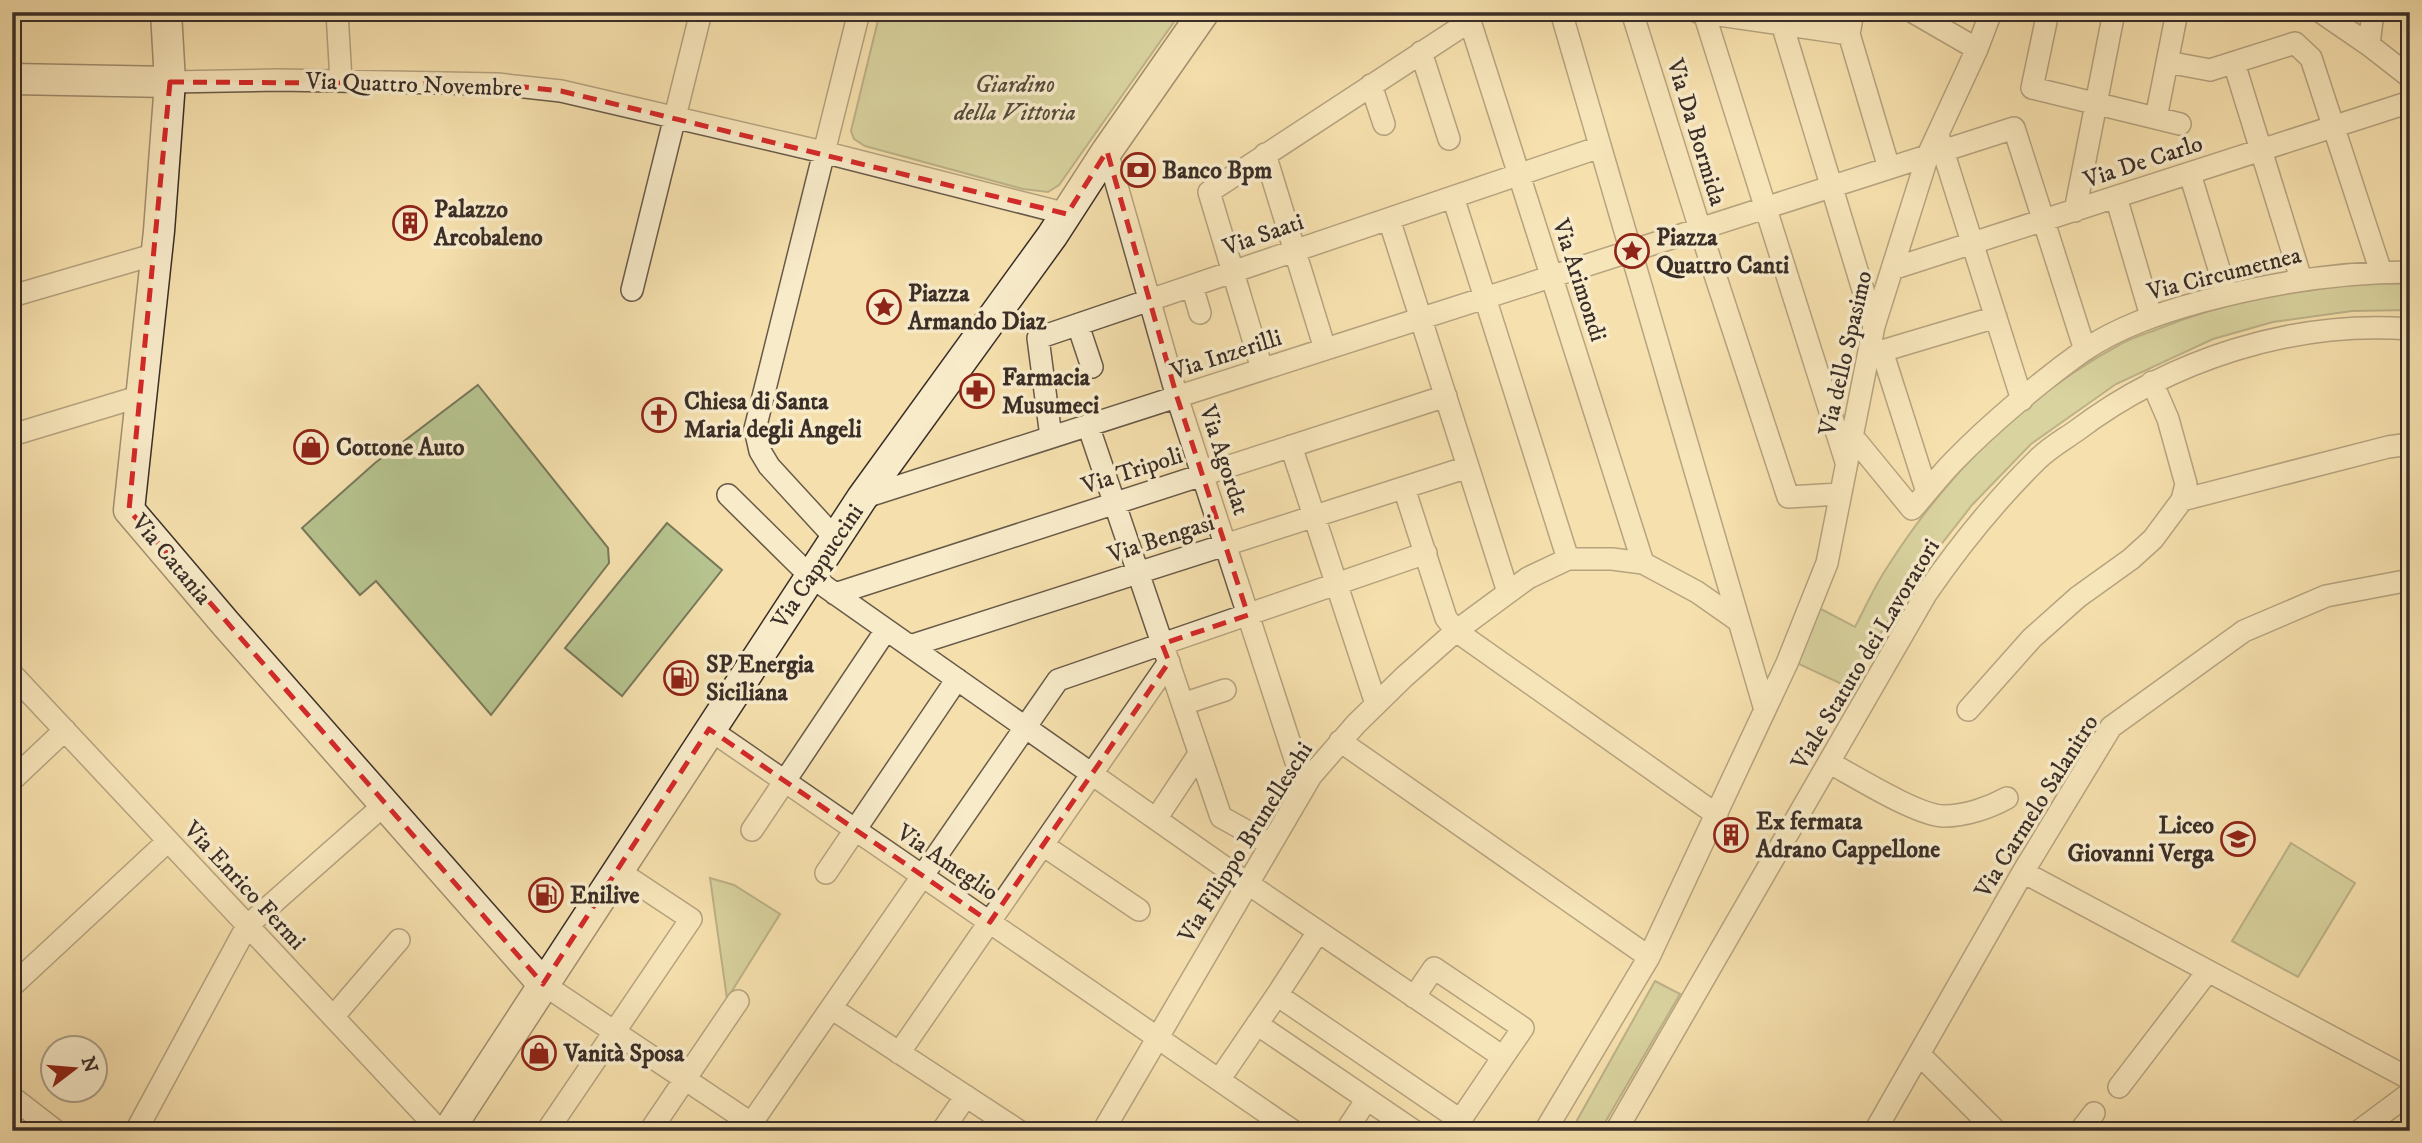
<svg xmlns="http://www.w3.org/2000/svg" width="2422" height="1143" font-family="'IM FELL DW Pica',serif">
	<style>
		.green { fill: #b6c38e; stroke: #78785b; stroke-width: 2 }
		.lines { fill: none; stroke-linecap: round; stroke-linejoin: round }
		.street-casing { stroke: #695a49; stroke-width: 24 }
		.secondary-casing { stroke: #3a2e28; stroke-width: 33 }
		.street { stroke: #f8ebca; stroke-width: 21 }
		.secondary { stroke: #f8ebca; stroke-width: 30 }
		.marked { fill: none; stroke: #d62828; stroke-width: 5; stroke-dasharray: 14 9; stroke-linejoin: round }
		.labels { text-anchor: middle; stroke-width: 7; stroke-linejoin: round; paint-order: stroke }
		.street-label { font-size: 24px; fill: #3a2e28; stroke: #f8ebca }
		.park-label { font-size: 24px; font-style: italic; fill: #534c3c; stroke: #f8ebca }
		.poi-label { font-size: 24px; font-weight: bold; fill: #3a2e28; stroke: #f8ebca; text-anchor: start }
	</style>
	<rect width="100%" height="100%" fill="#f5e0ad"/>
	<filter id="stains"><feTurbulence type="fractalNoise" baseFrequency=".00286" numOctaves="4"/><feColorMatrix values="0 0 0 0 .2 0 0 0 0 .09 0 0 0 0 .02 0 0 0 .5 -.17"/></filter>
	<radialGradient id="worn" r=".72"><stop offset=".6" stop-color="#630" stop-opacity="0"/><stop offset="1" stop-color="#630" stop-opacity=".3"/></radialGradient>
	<!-- green -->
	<path class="green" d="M 880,12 L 1181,12 L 1059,185 L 1048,192 L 1023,189 L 865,146 L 854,139 L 851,131 Z
		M 2370,283 L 2410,284 L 2410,310 L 2352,311 L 2273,322 L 2213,339 L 2116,384 L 2031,444 L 1972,505 L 1922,569 L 1869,651 L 1848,687 L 1799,664 L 1796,661 L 1819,608 L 1855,627 C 1866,606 1875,585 1888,566 C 1945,476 2025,396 2119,345 C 2131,338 2145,334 2158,329 C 2227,301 2296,289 2370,283 Z
		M 478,385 L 608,548 L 609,563 L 491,715 L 376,581 L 360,595 L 302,528 L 375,463 Z
		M 667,523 L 722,570 L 622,696 L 565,648 Z
		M 2291,843 L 2355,883 L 2298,977 L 2232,941 Z
		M 710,878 L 734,885 L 780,914 L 727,999 Z
		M 1655,981 L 1680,994 L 1600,1131 L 1571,1131 Z"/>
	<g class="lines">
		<!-- street casing -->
		<g class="street-casing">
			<path id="street" d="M 337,12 L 341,81
				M 1467,12 L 1643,563
				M 1561,12 L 1765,710
				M 1632,12 L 1700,229 L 1788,497 L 1840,494
				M 1698,12 L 1849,34 L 1889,168
				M 1913,12 L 1977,49
				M 2048,12 L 2032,88 L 2180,124
				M 2321,12 L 2369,45 L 2410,77
				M 1704,13 L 1846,462
				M 1782,24 L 1874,326
				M 1849,34 L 1853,12
				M 2369,45 L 2373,12
				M 1421,52 L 1449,139
				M 2167,62 L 2210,70 L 2295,43 L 2311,58 L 2381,272
				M 2234,63 L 2301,279
				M 170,82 L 279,80 L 497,84 L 561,91 L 823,152 L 1067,214
				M 1371,85 L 1384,124
				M 2156,118 L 2177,12
				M 1939,138 L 2022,400
				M 1107,151 L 1177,397 L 1296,762 L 1311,776
				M 1265,154 L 1325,349
				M 2190,174 L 2227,295
				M 1453,197 L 1568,559
				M 2116,197 L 2151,316
				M 2075,211 L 2114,12
				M 1389,219 L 1508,592
				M 1892,269 L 2410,102
				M 1192,286 L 1200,313
				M 632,290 L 701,12
				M 12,296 L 156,254
				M 1078,325 L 1092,367
				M 1870,350 L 1882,351 L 1996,317
				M 1882,351 L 1927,492
				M 1262,369 L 1209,192 L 1470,21
				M 1088,425 L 1221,817 L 1270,844
				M 12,435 L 141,396
				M 1051,437 L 1038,338 L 1600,147
				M 1853,437 L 1912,509 C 1926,494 1939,476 1954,461 C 1990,424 2041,381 2083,351 C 2118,327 2160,313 2200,302 C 2270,283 2338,272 2410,272
				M 1291,446 L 1376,704
				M 1404,488 L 1446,618 L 1456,631 L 1717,815
				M 728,495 L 810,576 L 1247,883 L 1503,1057 L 1453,1131
				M 862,498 L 2014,128 L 2085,350
				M 2182,500 L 2388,447 L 2410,444
				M 835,538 L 769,466 L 760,451 L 755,429 L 859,12
				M 835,594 L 1446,396
				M 910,646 L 1468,467
				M 12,674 L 440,1131
				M 1183,704 L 1225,690
				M 1968,710 L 2032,638 L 2078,597 L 2131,559 L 2153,539 L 2182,500 L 2186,484 L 2168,419 L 2152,382
				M 709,729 L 1293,1131
				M 1340,741 L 1649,957
				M 1830,763 C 1856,777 1918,816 1944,816 C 1965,816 1989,808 2007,798
				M 12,780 L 65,730
				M 1156,819 L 1199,754
				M 752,830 L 886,630
				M 1043,845 L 1139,910
				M 2023,872 L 2410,1079
				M 826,873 L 957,679
				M 543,984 L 761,1130
				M 12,986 L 168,841
				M 1277,995 L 1318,932
				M 1414,997 L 1434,968 L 1523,1028 L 1503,1057
				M 831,1008 L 1019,1131
				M 333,1017 L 399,940
				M 1257,1024 L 1414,1131
				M 899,1053 L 1169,662
				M 1919,1054 L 1996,1131
				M 1219,1080 L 1277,995 L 1460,1120
				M 2119,1087 L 2208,971
				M 12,1097 L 56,1131
				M 136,1131 L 247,926 L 384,805
				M 547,1131 L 691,919 L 617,870
				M 650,1131 L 738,1001
				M 746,1131 L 1058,680 L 1426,553
				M 942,1131 L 966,1096
				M 1103,1131 L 1311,776 L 1356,724 L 1404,677 L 1456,631 L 1528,578 L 1568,559 L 1612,559 L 1643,563 L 1697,592 L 1737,620
				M 1346,1131 L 1367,1099
				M 1545,1131 L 1649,957 L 1787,663 L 1827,563 L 1874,326 L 1928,155 L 1977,49 L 1991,12
				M 1616,1131 L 1926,594 C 1959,546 1996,500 2038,459 C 2049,448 2063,440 2076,431 C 2170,360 2292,320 2410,329
				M 1875,1131 L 2023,872 L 2111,727 L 2244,631 L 2326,596 L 2410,580
				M 2080,1131 L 2094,1113
				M 2359,1131 L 2410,1093"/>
		</g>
		<!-- secondary casing -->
		<g class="secondary-casing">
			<path id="secondary" d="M 166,12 L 170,82 L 159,231 L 129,510 L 226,624 L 543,984
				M 12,79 L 170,82
				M 448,1131 L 862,498 L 1052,236 L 1107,151 L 1204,12"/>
		</g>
		<!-- street -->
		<use href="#street" class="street"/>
		<!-- secondary -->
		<use href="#secondary" class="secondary"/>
	</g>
	<!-- marked area -->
	<path d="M0 0H2422V1143H0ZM 170,82 L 497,84 L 561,91 L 1067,214 L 1107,151 L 1177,397 L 1248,615 L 1162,644 L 1169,662 L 990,922 L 709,729 L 543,984 L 129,510 Z" fill="#f5e0ad" fill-opacity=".55" fill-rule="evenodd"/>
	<path class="marked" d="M 170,82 L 497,84 L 561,91 L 1067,214 L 1107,151 L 1177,397 L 1248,615 L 1162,644 L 1169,662 L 990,922 L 709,729 L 543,984 L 129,510 Z"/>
	<!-- icons -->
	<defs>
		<g id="bank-ring" transform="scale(1.75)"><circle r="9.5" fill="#f8ebca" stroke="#8f2418" stroke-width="1.5"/><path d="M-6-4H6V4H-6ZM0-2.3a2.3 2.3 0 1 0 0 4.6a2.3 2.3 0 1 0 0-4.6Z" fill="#8f2418"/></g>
		<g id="building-ring" transform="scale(1.75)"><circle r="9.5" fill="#f8ebca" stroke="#8f2418" stroke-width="1.5"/><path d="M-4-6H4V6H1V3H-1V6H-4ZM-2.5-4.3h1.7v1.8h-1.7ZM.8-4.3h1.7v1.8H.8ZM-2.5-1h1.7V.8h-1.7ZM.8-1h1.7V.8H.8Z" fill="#8f2418"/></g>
		<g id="sight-ring" transform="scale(1.75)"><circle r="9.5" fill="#f8ebca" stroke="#8f2418" stroke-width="1.5"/><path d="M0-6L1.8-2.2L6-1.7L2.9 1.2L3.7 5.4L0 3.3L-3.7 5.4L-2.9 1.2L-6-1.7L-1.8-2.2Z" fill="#8f2418"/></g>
		<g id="pharmacy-ring" transform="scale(1.75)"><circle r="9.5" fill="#f8ebca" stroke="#8f2418" stroke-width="1.5"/><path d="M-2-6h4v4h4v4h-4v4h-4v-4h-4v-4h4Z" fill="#8f2418"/></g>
		<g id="church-ring" transform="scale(1.75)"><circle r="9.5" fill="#f8ebca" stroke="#8f2418" stroke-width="1.5"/><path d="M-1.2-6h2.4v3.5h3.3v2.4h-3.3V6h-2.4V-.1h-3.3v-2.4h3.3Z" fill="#8f2418"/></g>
		<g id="shop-ring" transform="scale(1.75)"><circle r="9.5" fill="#f8ebca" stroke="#8f2418" stroke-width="1.5"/><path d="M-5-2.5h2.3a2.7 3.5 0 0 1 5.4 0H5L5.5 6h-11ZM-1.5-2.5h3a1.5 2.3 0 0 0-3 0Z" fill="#8f2418"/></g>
		<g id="fuel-ring" transform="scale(1.75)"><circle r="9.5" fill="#f8ebca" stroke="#8f2418" stroke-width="1.5"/><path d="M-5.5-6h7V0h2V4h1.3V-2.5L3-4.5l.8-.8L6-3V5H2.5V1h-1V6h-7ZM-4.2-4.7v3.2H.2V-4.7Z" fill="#8f2418"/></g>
		<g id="school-ring" transform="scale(1.75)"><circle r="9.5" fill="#f8ebca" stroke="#8f2418" stroke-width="1.5"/><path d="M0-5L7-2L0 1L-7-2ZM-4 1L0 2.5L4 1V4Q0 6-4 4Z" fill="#8f2418"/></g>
	</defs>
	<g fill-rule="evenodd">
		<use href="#bank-ring" x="1138" y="170"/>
		<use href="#building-ring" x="410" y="223"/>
		<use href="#sight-ring" x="1632" y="251"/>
		<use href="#sight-ring" x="884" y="307"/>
		<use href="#pharmacy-ring" x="977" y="391"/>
		<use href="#church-ring" x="659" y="415"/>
		<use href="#shop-ring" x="311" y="447"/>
		<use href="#fuel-ring" x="681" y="678"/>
		<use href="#building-ring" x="1731" y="835"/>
		<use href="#school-ring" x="2238" y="839"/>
		<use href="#fuel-ring" x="546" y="895"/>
		<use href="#shop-ring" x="539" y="1053"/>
	</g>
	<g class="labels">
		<!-- street labels -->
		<g class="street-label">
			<text transform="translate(414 84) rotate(2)" y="8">Via Quattro Novembre</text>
			<text transform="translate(1697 132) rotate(73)" y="8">Via Da Bormida</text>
			<text transform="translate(2143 161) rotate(-18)" y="8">Via De Carlo</text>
			<text transform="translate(1263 234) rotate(-19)" y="8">Via Saati</text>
			<text transform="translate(2224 273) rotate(-14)" y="8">Via Circumetnea</text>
			<text transform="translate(1580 280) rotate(72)" y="8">Via Arimondi</text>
			<text transform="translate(1845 353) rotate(-77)" y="8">Via dello Spasimo</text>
			<text transform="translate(1226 354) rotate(-18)" y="8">Via Inzerilli</text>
			<text transform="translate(1225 460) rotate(72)" y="8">Via Agordat</text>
			<text transform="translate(1132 470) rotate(-18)" y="8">Via Tripoli</text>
			<text transform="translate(1161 538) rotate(-18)" y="8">Via Bengasi</text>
			<text transform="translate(172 559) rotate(50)" y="8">Via Catania</text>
			<text transform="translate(817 566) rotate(-56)" y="8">Via Cappuccini</text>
			<text transform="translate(1865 654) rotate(-59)" y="8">Viale Statuto dei Lavoratori</text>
			<text transform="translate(2036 806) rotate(-58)" y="8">Via Carmelo Salanitro</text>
			<text transform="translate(1245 842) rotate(-58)" y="8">Via Filippo Brunelleschi</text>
			<text transform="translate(948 862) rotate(34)" y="8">Via Ameglio</text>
			<text transform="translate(245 885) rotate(47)" y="8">Via Enrico Fermi</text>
		</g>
		<!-- park labels -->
		<g class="park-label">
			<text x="1015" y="92">Giardino<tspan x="1015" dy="28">della Vittoria</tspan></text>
		</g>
		<!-- poi labels -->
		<g class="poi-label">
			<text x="1162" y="178">Banco Bpm</text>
			<text x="434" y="217">Palazzo<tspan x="434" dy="28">Arcobaleno</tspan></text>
			<text x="1656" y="245">Piazza<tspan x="1656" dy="28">Quattro Canti</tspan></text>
			<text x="908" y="301">Piazza<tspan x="908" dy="28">Armando Diaz</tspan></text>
			<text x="1002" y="385">Farmacia<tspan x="1002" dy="28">Musumeci</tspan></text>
			<text x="684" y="409">Chiesa di Santa<tspan x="684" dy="28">Maria degli Angeli</tspan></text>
			<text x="336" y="455">Cottone Auto</text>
			<text x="706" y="672">SP Energia<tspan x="706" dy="28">Siciliana</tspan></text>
			<text x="1756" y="829">Ex fermata<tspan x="1756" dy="28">Adrano Cappellone</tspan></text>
			<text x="2214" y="833" text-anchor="end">Liceo<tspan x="2214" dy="28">Giovanni Verga</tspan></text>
			<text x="570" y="903">Enilive</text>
			<text x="564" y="1061">Vanità Sposa</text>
		</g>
	</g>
	<!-- margin -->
	<rect width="2422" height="1143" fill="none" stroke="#f5e0ad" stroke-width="42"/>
	<rect x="14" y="14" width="2394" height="1115" fill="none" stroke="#3a2e28" stroke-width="3.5"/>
	<rect x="21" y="21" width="2380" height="1101" fill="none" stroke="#3a2e28" stroke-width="2"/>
	<!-- north arrow -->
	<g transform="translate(74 1069) rotate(74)"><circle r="33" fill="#f8ebca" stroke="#ac9f89" stroke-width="2"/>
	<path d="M0-5L12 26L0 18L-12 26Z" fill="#8f2418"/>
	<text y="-10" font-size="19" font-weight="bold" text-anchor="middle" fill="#3a2e28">N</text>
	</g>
	<rect width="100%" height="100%" filter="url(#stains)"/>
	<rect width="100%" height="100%" fill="url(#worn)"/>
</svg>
